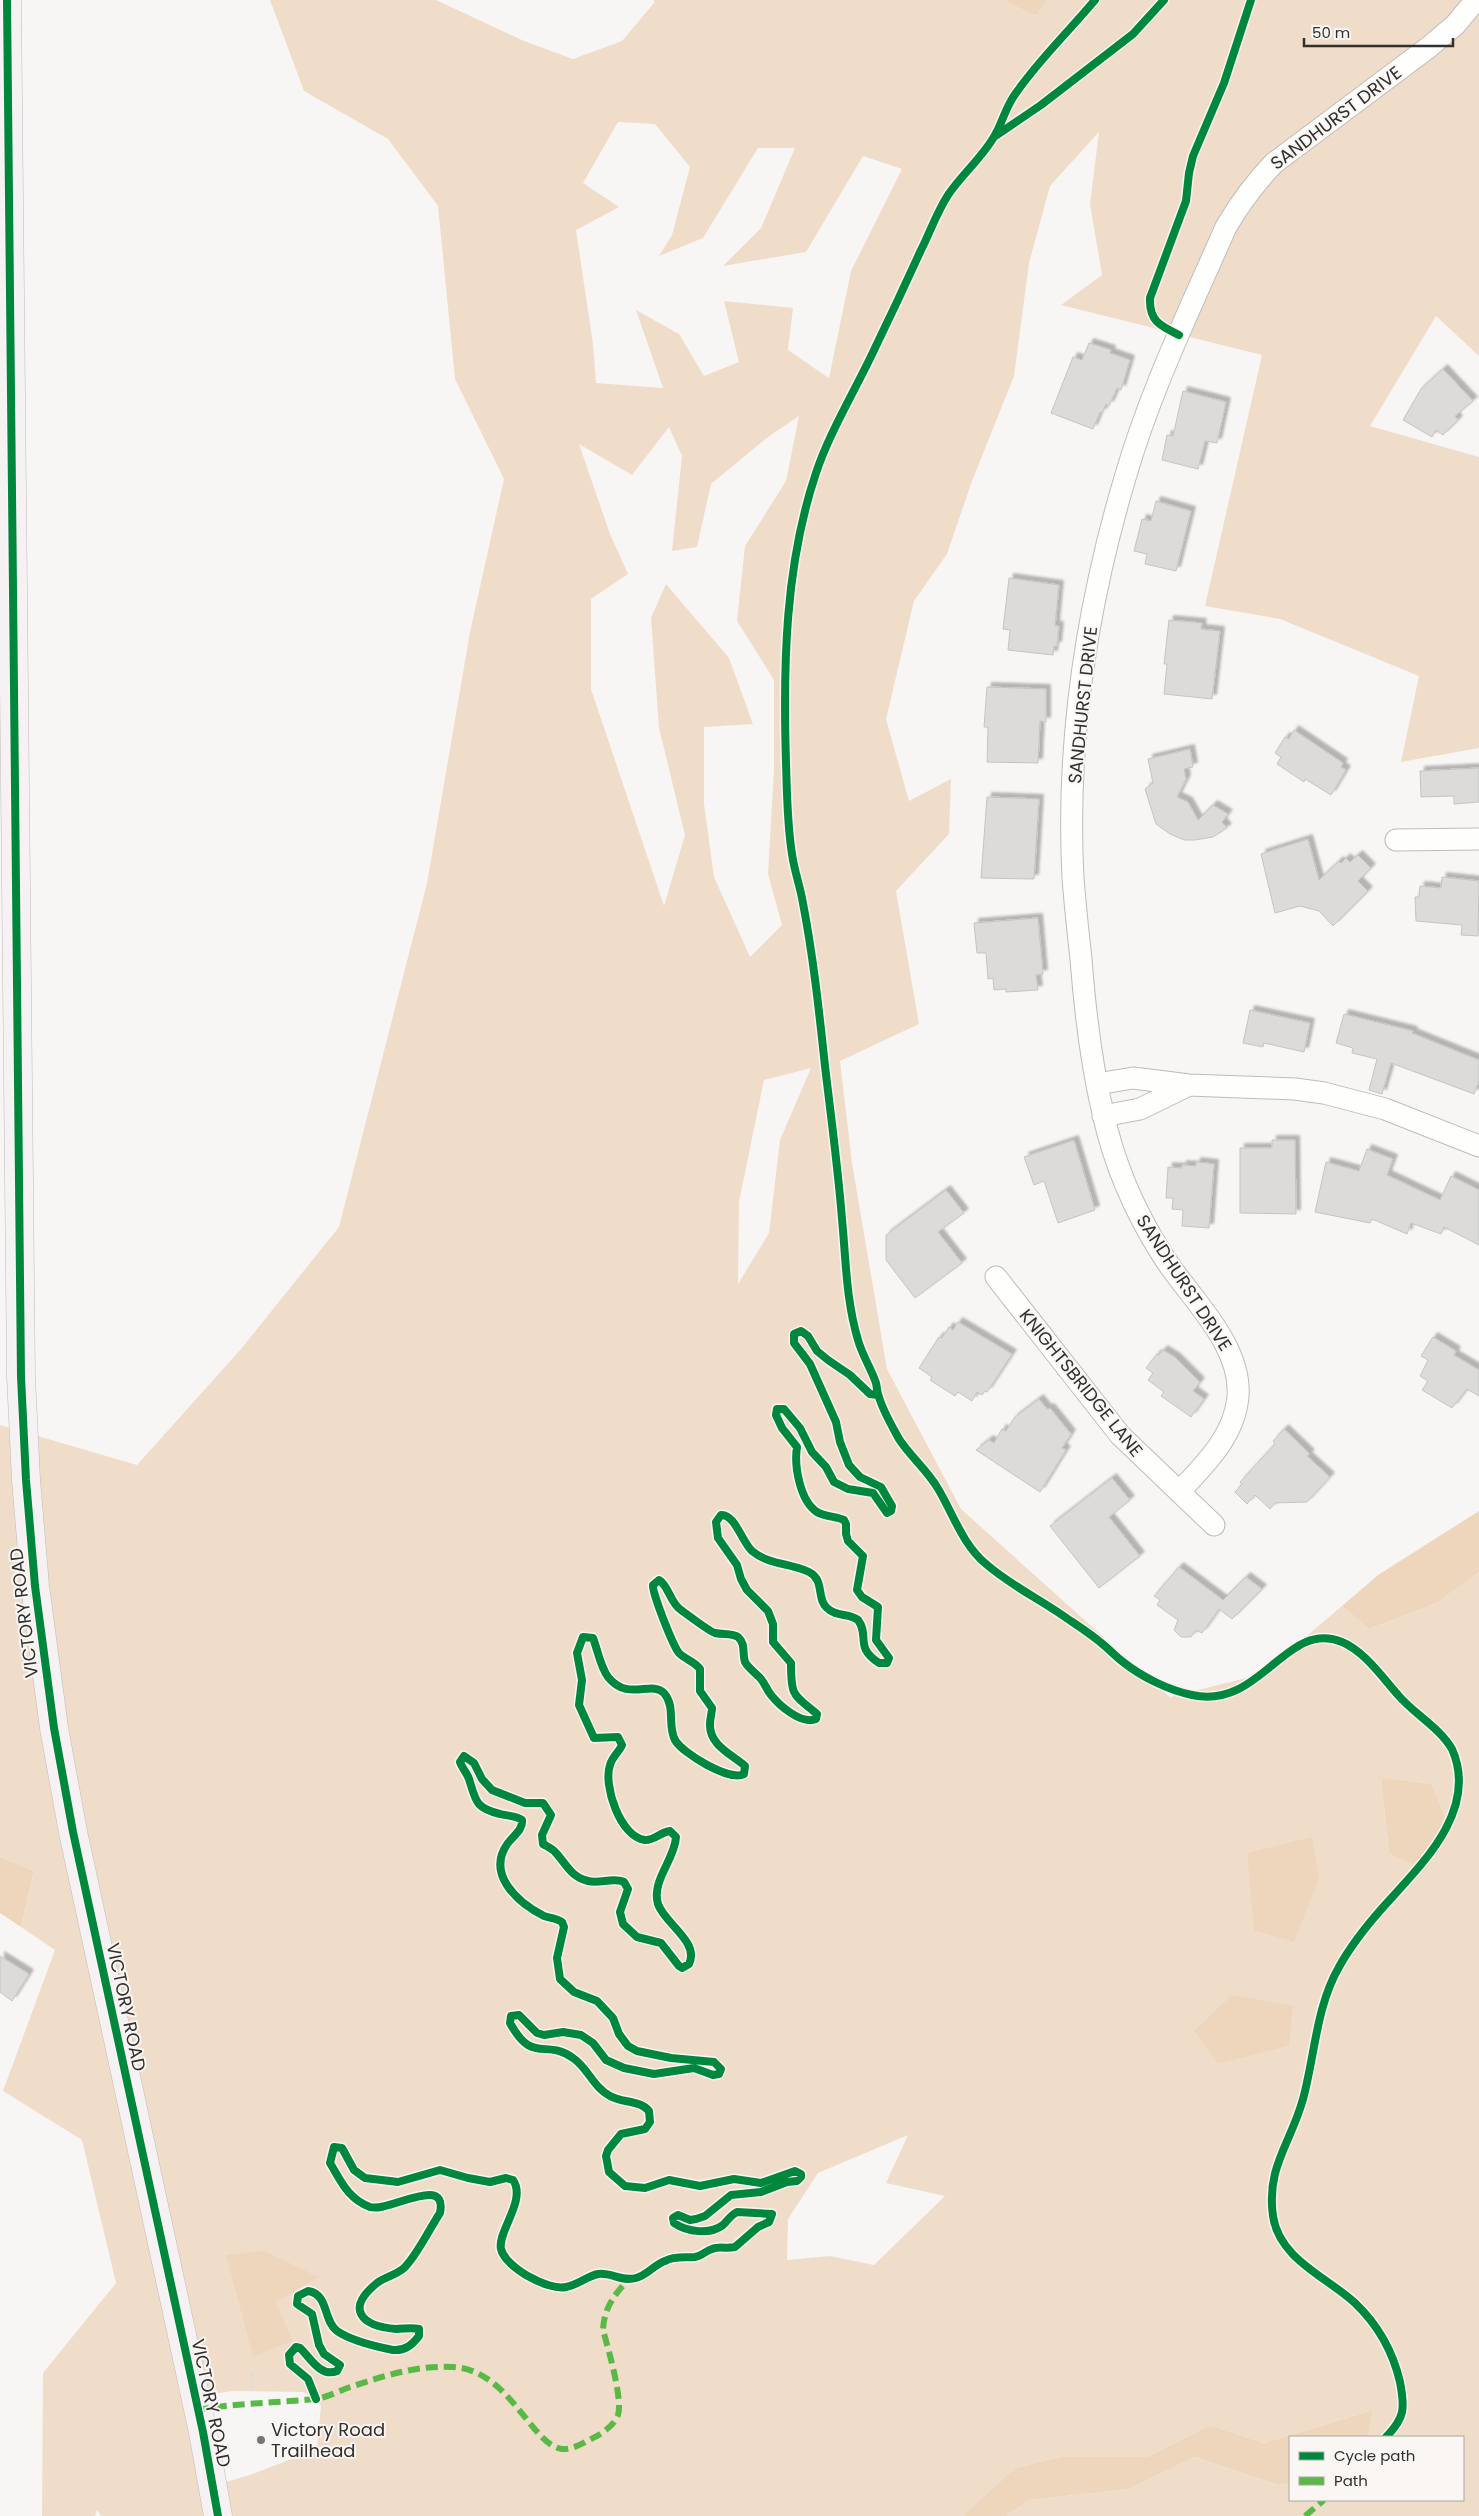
<svg xmlns="http://www.w3.org/2000/svg" width="1479" height="2516" font-family="Poppins,sans-serif">
	<style>
		.green { fill: #f0ddc9; fill-rule: evenodd }
		.forest { fill: #eed6bd }
		.building { fill: #dcdbda; stroke: #c5c4c2; filter: url(#shadow) }
		.lines { fill: none; stroke-linecap: round; stroke-linejoin: round }
		.minor-casing { stroke: #bebcbb; stroke-width: 23 }
		.secondary-casing { stroke: #bebcbb; stroke-width: 29 }
		.path { stroke: #dddcdb; stroke-width: 3; stroke-dasharray: 4 2.5; stroke-linecap: butt }
		.minor { stroke: #fefefd; stroke-width: 21 }
		.secondary { stroke: #f6f1f3; stroke-width: 28 }
		.quiet { stroke: #58b947; stroke-width: 6; stroke-dasharray: 12 6; stroke-linecap: butt }
		.cycleway-casing { stroke: #f9f6f3; stroke-width: 11 }
		.cycleway { stroke: #00873e; stroke-width: 8 }
		.poi-dot { fill: #777574; stroke: #f9f6f3; stroke-width: 2 }
		.labels { text-anchor: middle; stroke-width: 4; stroke-linejoin: round; paint-order: stroke }
		.street-label { font-size: 18px; fill: #31302f; stroke: #f9f6f3 }
		.poi-label { font-size: 18px; fill: #31302f; stroke: #f9f6f3; text-anchor: start }
	</style>
	<defs>
		<filter id="shadow"><feDropShadow dx="4.5" dy="-4.5" stdDeviation="1" flood-color="#0004"/></filter>
	</defs>
	<rect width="100%" height="100%" fill="#f8f6f4"/>
	<!-- green -->
	<path class="green" d="M 270,0 L 436,0 L 524,41 L 573,59 L 622,41 L 654,3 L 654,0 L 1007,0 L 1006,2 L 1036,16 L 1047,0 L 1479,0 L 1479,356 L 1436,316 L 1370,426 L 1479,457 L 1479,748 L 1401,762 L 1419,676 L 1280,619 L 1205,606 L 1262,355 L 1061,305 L 1102,275 L 1090,204 L 1099,132 L 1050,186 L 1029,263 L 1014,376 L 972,481 L 947,554 L 914,601 L 886,719 L 909,801 L 951,779 L 949,834 L 896,891 L 919,1024 L 840,1061 L 852,1163 L 887,1369 L 961,1509 L 1170,1697 L 1262,1674 L 1342,1606 L 1369,1629 L 1437,1603 L 1479,1572 L 1479,2516 L 1006,2516 L 1029,2500 L 1129,2489 L 1195,2457 L 1279,2485 L 1290,2483 L 1290,2500 L 1463,2500 L 1463,2437 L 1368,2437 L 1373,2410 L 1264,2443 L 1210,2425 L 1147,2457 L 1059,2457 L 1015,2468 L 962,2516 L 101,2516 L 97,2510 L 95,2516 L 42,2516 L 43,2373 L 116,2283 L 82,2140 L 3,2091 L 55,1950 L 21,1927 L 34,1871 L 0,1857 L 0,1425 L 137,1465 L 241,1349 L 339,1227 L 427,883 L 470,632 L 504,479 L 455,379 L 438,206 L 388,139 L 304,91 ZM 618,122 L 655,124 L 690,167 L 672,235 L 659,256 L 703,238 L 758,148 L 795,148 L 761,228 L 723,266 L 806,252 L 863,156 L 902,169 L 851,271 L 829,378 L 788,350 L 793,308 L 724,301 L 739,362 L 704,376 L 679,334 L 636,310 L 663,388 L 596,383 L 593,344 L 576,230 L 619,207 L 583,183 ZM 799,416 L 786,481 L 745,546 L 737,621 L 774,680 L 774,770 L 768,874 L 782,925 L 750,957 L 714,877 L 704,804 L 704,727 L 753,724 L 729,658 L 666,584 L 651,618 L 659,728 L 685,835 L 664,906 L 591,689 L 591,599 L 628,574 L 610,534 L 579,444 L 632,475 L 669,427 L 682,456 L 672,551 L 697,547 L 711,484 L 768,437 ZM 811,1068 L 780,1140 L 769,1233 L 738,1284 L 739,1202 L 764,1080 ZM 1381,1777 L 1432,1784 L 1451,1832 L 1389,1853 ZM 908,2135 L 886,2183 L 945,2196 L 874,2265 L 830,2256 L 787,2260 L 788,2219 L 818,2173 ZM 232,2391 L 303,2392 L 316,2399 L 321,2406 L 317,2449 L 253,2474 L 212,2486 L 195,2397 Z"/>
	<!-- forest -->
	<path class="forest" d="M 1007,0 L 1047,0 L 1036,16 L 1006,2 Z
		M 1479,1511 L 1479,1572 L 1437,1603 L 1369,1629 L 1342,1606 L 1378,1575 Z
		M 1381,1777 L 1432,1784 L 1451,1832 L 1420,1868 L 1389,1853 Z
		M 1312,1837 L 1319,1878 L 1294,1942 L 1254,1930 L 1247,1853 Z
		M 0,1857 L 34,1871 L 21,1927 L 0,1913 Z
		M 1232,1995 L 1293,2006 L 1289,2046 L 1218,2064 L 1194,2031 Z
		M 264,2251 L 319,2277 L 276,2302 L 293,2341 L 253,2356 L 226,2255 Z
		M 1373,2410 L 1368,2437 L 1290,2437 L 1290,2483 L 1279,2485 L 1195,2457 L 1129,2489 L 1029,2500 L 1006,2516 L 962,2516 L 1015,2468 L 1059,2457 L 1147,2457 L 1210,2425 L 1264,2443 Z"/>
	<!-- building -->
	<path class="building" d="M 1089,343 L 1111,350 L 1110,353 L 1130,360 L 1121,390 L 1117,388 L 1109,406 L 1106,404 L 1102,413 L 1100,412 L 1093,429 L 1051,413 L 1073,357 L 1082,360 Z
		M 1443,369 L 1473,401 L 1455,416 L 1458,420 L 1443,435 L 1436,430 L 1432,437 L 1403,420 L 1421,389 Z
		M 1183,391 L 1226,402 L 1217,443 L 1205,441 L 1198,469 L 1162,460 L 1167,435 L 1173,436 Z
		M 1156,501 L 1191,511 L 1176,571 L 1145,564 L 1147,554 L 1134,551 L 1142,519 L 1151,521 Z
		M 1009,578 L 1059,585 L 1055,626 L 1059,626 L 1057,646 L 1054,646 L 1053,655 L 1008,650 L 1010,630 L 1003,629 Z
		M 1169,620 L 1202,623 L 1201,629 L 1220,631 L 1212,699 L 1164,694 L 1167,664 L 1164,664 Z
		M 987,687 L 1046,689 L 1046,722 L 1040,721 L 1038,763 L 987,762 L 988,727 L 984,727 Z
		M 1294,730 L 1343,763 L 1341,767 L 1346,770 L 1331,795 L 1305,779 L 1304,782 L 1277,764 L 1281,757 L 1275,753 L 1285,737 L 1289,739 Z
		M 1190,749 L 1193,767 L 1184,769 L 1186,779 L 1177,797 L 1188,802 L 1198,820 L 1213,805 L 1228,814 L 1222,822 L 1227,828 L 1213,837 L 1195,840 L 1184,840 L 1170,834 L 1156,824 L 1145,789 L 1153,783 L 1148,759 Z
		M 1479,768 L 1479,802 L 1454,804 L 1454,796 L 1421,797 L 1420,771 Z
		M 987,797 L 1039,799 L 1034,879 L 981,878 Z
		M 1308,839 L 1319,880 L 1339,861 L 1341,863 L 1346,858 L 1350,862 L 1358,855 L 1371,868 L 1358,881 L 1368,891 L 1333,926 L 1319,911 L 1300,906 L 1275,913 L 1261,854 Z
		M 1442,877 L 1479,881 L 1478,936 L 1461,935 L 1462,925 L 1416,921 L 1415,897 L 1419,897 L 1420,886 L 1441,888 Z
		M 1038,918 L 1043,974 L 1036,975 L 1038,990 L 1006,992 L 1006,989 L 994,990 L 993,978 L 988,979 L 986,953 L 977,953 L 974,923 Z
		M 1250,1010 L 1310,1023 L 1304,1052 L 1264,1043 L 1263,1047 L 1243,1043 Z
		M 1344,1014 L 1413,1031 L 1412,1033 L 1479,1060 L 1479,1081 L 1474,1094 L 1391,1063 L 1382,1094 L 1369,1090 L 1377,1059 L 1352,1053 L 1353,1048 L 1336,1043 Z
		M 1074,1140 L 1095,1210 L 1058,1223 L 1044,1181 L 1034,1185 L 1024,1157 Z
		M 1272,1140 L 1295,1140 L 1296,1214 L 1240,1213 L 1240,1148 L 1272,1148 Z
		M 1367,1149 L 1393,1159 L 1387,1175 L 1440,1200 L 1451,1176 L 1479,1190 L 1479,1245 L 1444,1227 L 1441,1234 L 1411,1223 L 1407,1234 L 1372,1219 L 1370,1223 L 1315,1212 L 1326,1162 L 1359,1171 Z
		M 1196,1162 L 1214,1164 L 1209,1228 L 1182,1226 L 1183,1210 L 1172,1209 L 1173,1198 L 1166,1198 L 1168,1167 L 1182,1168 L 1182,1165 L 1196,1166 Z
		M 946,1190 L 964,1213 L 938,1232 L 962,1263 L 915,1298 L 886,1260 L 886,1235 Z
		M 958,1322 L 1012,1354 L 987,1392 L 985,1391 L 982,1395 L 977,1392 L 972,1401 L 958,1392 L 955,1396 L 930,1380 L 932,1377 L 919,1368 L 939,1337 L 942,1338 L 949,1327 L 953,1330 Z
		M 1433,1337 L 1456,1351 L 1454,1355 L 1479,1370 L 1479,1396 L 1467,1389 L 1452,1408 L 1422,1390 L 1428,1381 L 1420,1376 L 1428,1360 L 1421,1356 Z
		M 1163,1350 L 1176,1358 L 1200,1382 L 1193,1391 L 1204,1399 L 1191,1417 L 1161,1396 L 1164,1392 L 1148,1380 L 1153,1373 L 1146,1368 L 1157,1354 L 1159,1355 Z
		M 1039,1399 L 1047,1409 L 1050,1408 L 1071,1434 L 1062,1448 L 1066,1450 L 1040,1492 L 976,1450 L 989,1440 L 994,1443 L 1002,1429 L 1006,1431 L 1014,1418 Z
		M 1284,1429 L 1310,1454 L 1307,1456 L 1330,1477 L 1307,1502 L 1275,1503 L 1270,1509 L 1255,1495 L 1247,1504 L 1235,1492 L 1242,1484 L 1240,1482 L 1275,1444 L 1273,1441 Z
		M 1112,1478 L 1130,1500 L 1109,1517 L 1140,1556 L 1099,1588 L 1050,1526 Z
		M 1179,1567 L 1223,1600 L 1246,1577 L 1262,1589 L 1232,1619 L 1219,1609 L 1202,1633 L 1196,1630 L 1191,1637 L 1181,1637 L 1174,1630 L 1178,1620 L 1157,1605 L 1160,1600 L 1154,1596 Z
		M 0,1956 L 29,1974 L 12,2001 L 0,1992 Z"/>
	<g class="lines">
		<!-- minor casing -->
		<g class="minor-casing">
			<path id="minor" d="M 1396,840 L 1479,839
				M 1097,1084 L 1133,1078 L 1189,1085 L 1295,1089 L 1324,1093 L 1385,1109 L 1479,1146
				M 1103,1116 L 1140,1109 L 1189,1085
				M 996,1277 L 1120,1435 L 1214,1525
				M 1179,1492 C 1205,1464 1235,1436 1238,1396 C 1242,1344 1189,1297 1163,1256 C 1135,1212 1114,1164 1103,1113 C 1091,1063 1085,1011 1081,959 C 1078,932 1075,905 1073,878 C 1066,744 1087,606 1125,478 C 1150,391 1190,309 1226,227 C 1240,203 1255,183 1274,163 L 1429,47 L 1455,25 L 1476,0"/>
		</g>
		<!-- secondary casing -->
		<g class="secondary-casing">
			<path id="secondary" d="M 7,0 L 21,1377 L 26,1480 L 35,1586 L 54,1728 L 73,1832 L 203,2432 L 218,2516"/>
		</g>
		<!-- path -->
		<path class="path" d="M 252,2373 L 253,2389"/>
		<!-- minor -->
		<use href="#minor" class="minor"/>
		<!-- secondary -->
		<use href="#secondary" class="secondary"/>
		<!-- quiet -->
		<path class="quiet" d="M 197,2410 C 236,2403 275,2403 314,2399 C 326,2398 339,2391 350,2387 C 384,2376 417,2365 453,2367 C 510,2370 531,2445 562,2449 C 574,2450 586,2441 597,2436 C 605,2431 614,2425 618,2415 C 623,2399 608,2348 603,2330 C 604,2308 614,2295 629,2279
			M 1305,2516 L 1324,2500"/>
		<!-- cycleway casing -->
		<g class="cycleway-casing">
			<path id="cycleway" d="M 7,0 L 21,1377 L 26,1480 L 35,1586 L 54,1728 L 73,1832 L 203,2432 L 218,2516
				M 1095,0 C 1070,30 1038,61 1016,93 C 1006,106 1003,121 995,135 C 983,157 962,174 948,195 C 937,212 930,232 921,250 C 906,283 891,315 875,348 C 857,387 829,433 816,473 C 785,565 783,665 786,762 C 787,792 787,823 792,854 C 794,869 799,883 802,898 C 813,954 819,1010 825,1066 C 831,1117 838,1168 842,1219 C 846,1260 846,1300 858,1340 C 862,1355 871,1368 876,1383 C 877,1387 877,1393 879,1397 C 883,1411 892,1426 899,1439 C 910,1456 926,1469 937,1487 C 953,1513 962,1544 986,1564 C 1009,1584 1037,1598 1062,1615 C 1075,1624 1088,1632 1100,1642 C 1108,1648 1115,1656 1123,1662 C 1142,1677 1168,1690 1192,1695 C 1262,1710 1285,1619 1342,1642 C 1364,1651 1382,1677 1398,1695 C 1414,1714 1439,1727 1452,1749 C 1479,1810 1422,1864 1385,1905 C 1368,1924 1351,1945 1339,1967 C 1316,2007 1315,2055 1303,2099 C 1291,2143 1266,2167 1273,2216 C 1279,2259 1327,2277 1355,2303 C 1377,2324 1393,2352 1400,2382 C 1405,2408 1405,2418 1386,2437
				M 994,137 L 1041,105 L 1133,34 L 1164,0
				M 1179,335 C 1160,326 1149,321 1150,298 L 1186,201 L 1189,173 L 1193,156 L 1224,83 L 1251,0
				M 316,2399 L 308,2379 L 290,2364 L 289,2355 L 296,2347 L 300,2348 C 309,2356 320,2378 337,2371 L 340,2365 L 324,2354 L 319,2345 L 312,2314 L 297,2304 L 298,2296 L 308,2291 C 329,2294 323,2321 337,2331 C 350,2340 378,2347 393,2350 C 405,2351 412,2345 419,2336 L 419,2329 C 411,2327 404,2329 396,2329 C 361,2326 345,2309 377,2283 C 385,2277 396,2275 404,2268 C 416,2257 430,2228 440,2213 C 448,2173 388,2213 370,2207 C 348,2199 341,2181 330,2163 L 334,2147 L 342,2148 L 354,2170 L 365,2178 L 398,2182 L 440,2170 L 468,2178 L 490,2182 L 506,2178 L 513,2180 C 527,2200 497,2232 501,2249 C 505,2267 548,2291 566,2287 C 578,2285 587,2276 598,2274 C 611,2272 622,2282 636,2278 C 647,2275 654,2265 665,2261 C 674,2256 685,2258 695,2257 C 702,2256 705,2251 712,2249 C 719,2246 727,2249 735,2247 L 758,2227 L 769,2222 L 772,2214 L 737,2212 C 731,2215 728,2220 723,2225 C 710,2235 687,2232 674,2223 L 673,2218 L 678,2215 L 690,2220 L 696,2219 L 705,2216 L 731,2195 L 761,2192 L 787,2182 L 797,2181 L 801,2177 L 801,2174 L 795,2171 L 761,2183 L 734,2179 L 700,2186 L 669,2180 L 645,2188 L 625,2186 L 609,2172 L 606,2156 L 608,2150 L 621,2134 L 645,2129 L 650,2122 L 649,2111 C 640,2100 622,2103 610,2096 C 593,2087 588,2068 573,2058 C 545,2038 533,2065 510,2023 L 511,2016 L 519,2015 L 537,2033 L 544,2035 L 563,2032 L 581,2035 L 593,2043 L 606,2060 L 624,2068 L 654,2074 L 694,2068 L 713,2075 L 719,2074 L 721,2069 L 714,2062 L 671,2058 L 637,2051 L 628,2046 L 619,2034 L 613,2018 L 597,2001 L 574,1992 L 560,1979 L 557,1958 L 564,1927 L 562,1922 C 556,1918 550,1918 544,1916 C 516,1902 486,1873 508,1843 C 514,1835 523,1830 522,1820 C 515,1815 507,1816 500,1814 C 475,1808 476,1801 469,1779 C 467,1773 462,1768 460,1762 L 464,1756 L 474,1763 L 482,1779 L 492,1790 L 525,1803 L 543,1803 L 551,1815 L 542,1835 L 543,1844 C 548,1847 553,1849 556,1853 C 567,1865 571,1877 588,1881 C 600,1884 613,1877 624,1882 L 628,1889 L 620,1912 L 623,1924 L 637,1937 L 661,1943 L 679,1966 L 682,1968 L 689,1964 C 700,1942 664,1923 658,1904 C 651,1881 675,1859 676,1837 L 670,1831 C 661,1832 653,1841 645,1840 C 620,1837 603,1785 610,1765 C 612,1757 619,1752 622,1745 L 618,1737 L 594,1738 L 579,1705 L 582,1680 L 577,1653 L 583,1637 L 593,1638 C 598,1651 600,1666 608,1677 C 628,1702 651,1680 664,1693 C 676,1707 667,1725 675,1740 C 682,1753 730,1782 744,1774 L 745,1766 C 731,1754 709,1745 710,1724 C 710,1718 712,1713 712,1708 L 700,1691 L 700,1669 C 694,1661 686,1660 679,1653 C 673,1646 651,1590 653,1585 L 659,1580 C 669,1586 670,1603 681,1610 C 688,1615 710,1632 715,1633 C 723,1635 732,1633 738,1637 C 746,1644 742,1653 745,1662 C 749,1669 756,1673 761,1679 C 765,1684 767,1690 771,1695 C 779,1705 801,1725 816,1719 L 817,1714 C 793,1694 791,1697 791,1663 L 773,1642 L 773,1624 L 768,1611 L 747,1590 L 741,1579 L 737,1565 L 718,1538 L 716,1522 L 721,1515 C 735,1514 742,1542 752,1551 C 769,1565 790,1563 809,1572 C 825,1580 816,1598 827,1608 C 836,1617 849,1613 858,1620 C 870,1636 854,1647 879,1663 L 887,1663 L 889,1658 L 876,1640 L 878,1607 L 862,1597 L 857,1590 L 863,1556 L 848,1541 L 846,1534 L 846,1524 L 844,1520 C 835,1516 825,1517 817,1512 C 800,1501 794,1466 797,1447 L 782,1428 L 776,1415 L 777,1409 L 784,1409 L 800,1428 L 812,1452 L 826,1467 L 834,1482 L 848,1489 L 873,1493 L 887,1513 L 891,1511 L 892,1506 L 881,1487 L 860,1477 L 849,1465 L 840,1442 L 836,1422 L 810,1364 L 794,1343 L 794,1334 L 801,1331 L 808,1336 L 817,1351 L 828,1360 L 850,1375 L 870,1394 L 878,1395"/>
		</g>
		<!-- cycleway -->
		<use href="#cycleway" class="cycleway"/>
	</g>
	<!-- markers -->
	<circle class="poi-dot" cx="261" cy="2440" r="5"/>
	<g class="labels">
		<!-- street labels -->
		<g class="street-label">
			<text transform="translate(1336 118) rotate(-37)" y="6">SANDHURST DRIVE</text>
			<text transform="translate(1083 705) rotate(-84)" y="6">SANDHURST DRIVE</text>
			<text transform="translate(1184 1283) rotate(57)" y="6">SANDHURST DRIVE</text>
			<text transform="translate(1081 1383) rotate(51)" y="6">KNIGHTSBRIDGE LANE</text>
			<text transform="translate(24 1613) rotate(-97)" y="6">VICTORY ROAD</text>
			<text transform="translate(126 2007) rotate(78)" y="6">VICTORY ROAD</text>
			<text transform="translate(211 2403) rotate(78)" y="6">VICTORY ROAD</text>
		</g>
		<!-- poi labels -->
		<g class="poi-label">
			<text x="271" y="2436">Victory Road<tspan x="271" dy="21">Trailhead</tspan></text>
		</g>
	</g>
	<!-- legend -->
	<rect x="1289" y="2436" width="175" height="65" fill="#f9f6f3" stroke="#a9a7a5"/>
	<rect x="1299" y="2452" width="25" height="8" fill="#00873e" stroke="#a9a7a5"/>
	<text x="1334" y="2461" font-size="15" fill="#31302f">Cycle path</text>
	<rect x="1299" y="2477" width="25" height="8" fill="#58b947" stroke="#a9a7a5"/>
	<text x="1334" y="2486" font-size="15" fill="#31302f">Path</text>
	<!-- scale -->
	<path d="M1304 38v8h149v-8" fill="none" stroke="#31302f" stroke-width="2.5"/>
	<text x="1312" y="38" font-size="15" fill="#31302f" stroke="#f9f6f3" stroke-width="4" paint-order="stroke">50 m</text>
</svg>
